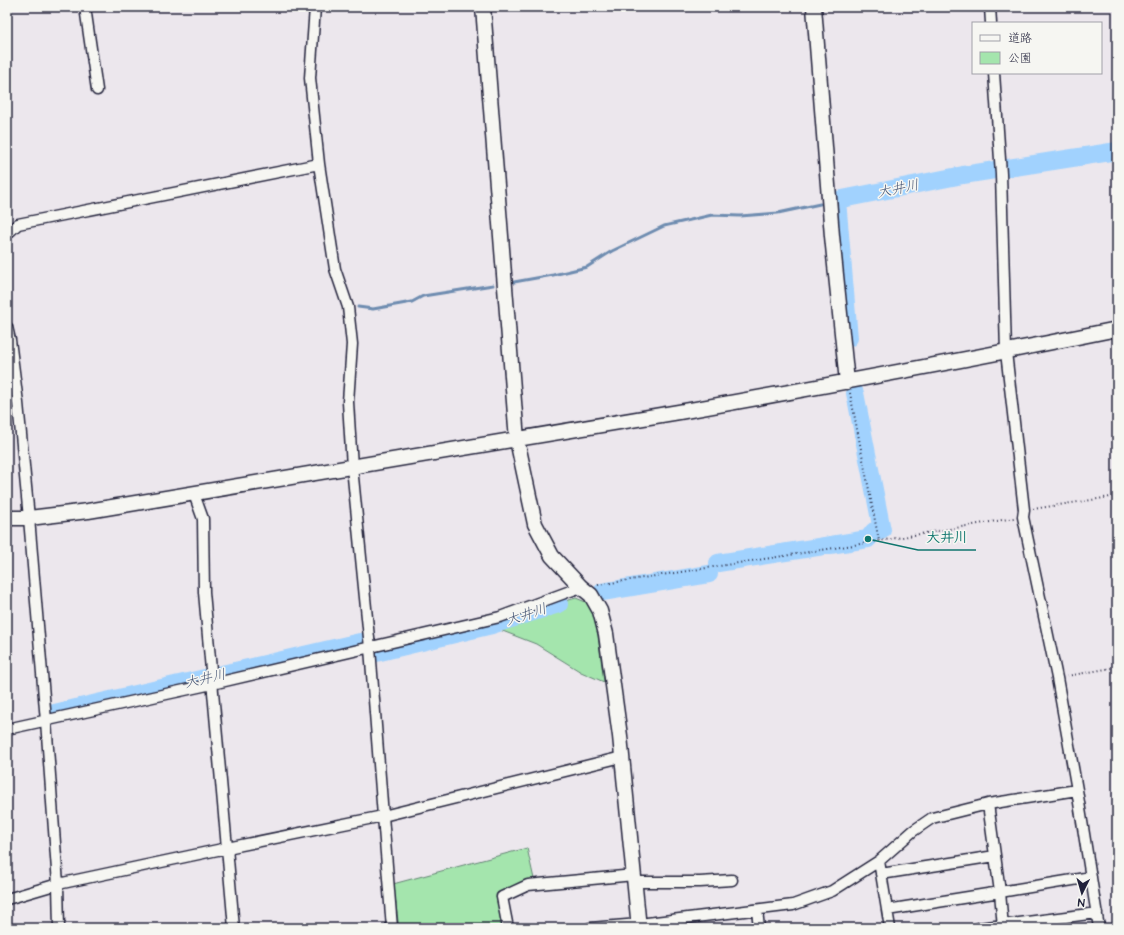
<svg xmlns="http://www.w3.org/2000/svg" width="1124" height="935" font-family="'Architects Daughter','Klee One',sans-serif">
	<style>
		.green { fill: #a4e5ad; stroke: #638474 }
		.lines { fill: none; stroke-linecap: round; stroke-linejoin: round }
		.stream { stroke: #6e8cb0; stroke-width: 3 }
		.river { stroke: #a1d2fe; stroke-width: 18 }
		.street-casing { stroke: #22223b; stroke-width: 13 }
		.secondary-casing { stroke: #22223b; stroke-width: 17 }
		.path { stroke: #22223b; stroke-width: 2; stroke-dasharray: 1 3; stroke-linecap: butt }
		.street { stroke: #f6f6f2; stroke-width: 10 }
		.secondary { stroke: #f6f6f2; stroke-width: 14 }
		.labels { text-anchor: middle; stroke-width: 3; stroke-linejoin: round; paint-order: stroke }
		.water-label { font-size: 14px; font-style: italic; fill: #485776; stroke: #f6f6f2 }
		.leader { fill: none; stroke: #0f766e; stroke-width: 1.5 }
		.callout-dot { fill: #0f766e; stroke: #f6f6f2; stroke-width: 1.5 }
		.callout-label { font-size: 14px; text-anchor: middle; font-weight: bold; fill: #0f766e; stroke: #f6f6f2; stroke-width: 3; stroke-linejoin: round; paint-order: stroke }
	</style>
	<rect width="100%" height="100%" fill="#ece7ed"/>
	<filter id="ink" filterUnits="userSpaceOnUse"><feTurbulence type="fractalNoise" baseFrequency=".025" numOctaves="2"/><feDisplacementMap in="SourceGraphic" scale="8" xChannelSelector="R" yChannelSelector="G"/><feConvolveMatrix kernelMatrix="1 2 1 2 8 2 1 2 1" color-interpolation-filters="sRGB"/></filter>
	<g filter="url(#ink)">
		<!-- green -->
		<path class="green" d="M 576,598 L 588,603 L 596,621 L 604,682 L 581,672 L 536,644 L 500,630 L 500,625 L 549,608 L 554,608 L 562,602 Z
			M 527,848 L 534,879 L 496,897 L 505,923 L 496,928 L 399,928 L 393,884 Z"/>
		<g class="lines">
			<!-- stream -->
			<path class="stream" d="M 514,282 L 553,275 L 587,267 L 612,251 L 664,226 L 712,215 L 740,216 L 778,213 L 820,204
				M 358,307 L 373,309 L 412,302 L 423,296 L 493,285"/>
			<!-- river -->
			<path class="river" d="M 849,338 L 837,200 L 963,175 L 1117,151
				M 855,393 L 882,530 L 881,531
				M 718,563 L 868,539 L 874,531
				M 602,592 L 709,574
				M 376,653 L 492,625 L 559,604
				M 50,714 L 360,642"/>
			<!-- street casing -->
			<g class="street-casing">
				<path id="street" d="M 85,7 L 97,90
					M 315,7 L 310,78 L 319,164
					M 990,7 L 991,23
					M 994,73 L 1001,174 L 1006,352 L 1024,510 L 1023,517 L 1057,678 L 1077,790
					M 7,234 L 18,224 L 319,164 L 335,269 L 348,307 L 352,344 L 348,402 L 352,467 L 370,648 L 383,816 L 622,757
					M 7,327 L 10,340 L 18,403 L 29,518 L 46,721 L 58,884 L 227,848 L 234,928
					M 194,494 L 203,519 L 204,592 L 227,848 L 383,816 L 392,928
					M 7,729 L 212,684 L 500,617 L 581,587
					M 988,804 L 1077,790 L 1099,928
					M 879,861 L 913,831 L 932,818 L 988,804 L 1000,892 L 887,910
					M 881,874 L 995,856
					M 635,882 L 700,882 L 732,880
					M 7,899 L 58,884 L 59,928
					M 757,910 L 759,928
					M 508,928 L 502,897 L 528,885 L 634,875
					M 590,928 L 639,924 L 793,905 L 832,891 L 879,861 L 890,928
					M 979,928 L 1097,913
					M 1003,928 L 1000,892 L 1091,877"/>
			</g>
			<!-- secondary casing -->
			<g class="secondary-casing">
				<path id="secondary" d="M 483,7 L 517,440 L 535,524 L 552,556 L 581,587 L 591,595 L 600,611 L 606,634 L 620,736 L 639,928
					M 814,7 L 832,236 L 847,382
					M 7,518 L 29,518 L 88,511 C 285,479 482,446 679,412 C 825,386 971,359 1117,329"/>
			</g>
			<!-- path -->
			<path class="path" d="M 850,393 L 879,541
				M 1033,509 L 1117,496
				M 598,585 L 879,541 L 1014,518
				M 1067,676 L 1117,667"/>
			<!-- street -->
			<use href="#street" class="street"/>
			<!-- secondary -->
			<use href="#secondary" class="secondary"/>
		</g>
	</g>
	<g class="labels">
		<!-- water labels -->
		<g class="water-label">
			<text transform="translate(898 188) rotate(-11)" y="5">大井川</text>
			<text transform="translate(526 614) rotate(-18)" y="5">大井川</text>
			<text transform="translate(205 678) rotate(-13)" y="5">大井川</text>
		</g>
	</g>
	<!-- callouts -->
	<path class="leader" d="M868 539L918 550H976"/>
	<circle class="callout-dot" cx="868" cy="539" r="4"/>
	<g class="callout-label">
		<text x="947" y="542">大井川</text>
	</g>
	<!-- margin -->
	<rect width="1124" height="935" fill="none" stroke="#f6f6f2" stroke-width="24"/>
	<rect x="12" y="12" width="1100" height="911" fill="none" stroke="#22223b" stroke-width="1.5" filter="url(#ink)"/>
	<!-- legend -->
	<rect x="972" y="22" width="130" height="52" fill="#f6f6f2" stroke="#a1a1a9"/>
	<rect x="980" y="35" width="20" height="6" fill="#f6f6f2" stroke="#a1a1a9"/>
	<text x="1008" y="42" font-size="12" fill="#22223b">道路</text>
	<rect x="980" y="52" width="20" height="12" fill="#a4e5ad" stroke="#a1a1a9"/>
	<text x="1008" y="62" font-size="12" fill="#22223b">公園</text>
	<!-- north arrow -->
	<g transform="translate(1082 893) rotate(185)" stroke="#f6f6f2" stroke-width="3" paint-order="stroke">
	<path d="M0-3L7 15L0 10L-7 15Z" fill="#22223b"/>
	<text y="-6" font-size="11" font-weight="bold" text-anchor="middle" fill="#22223b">N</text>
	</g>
</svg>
